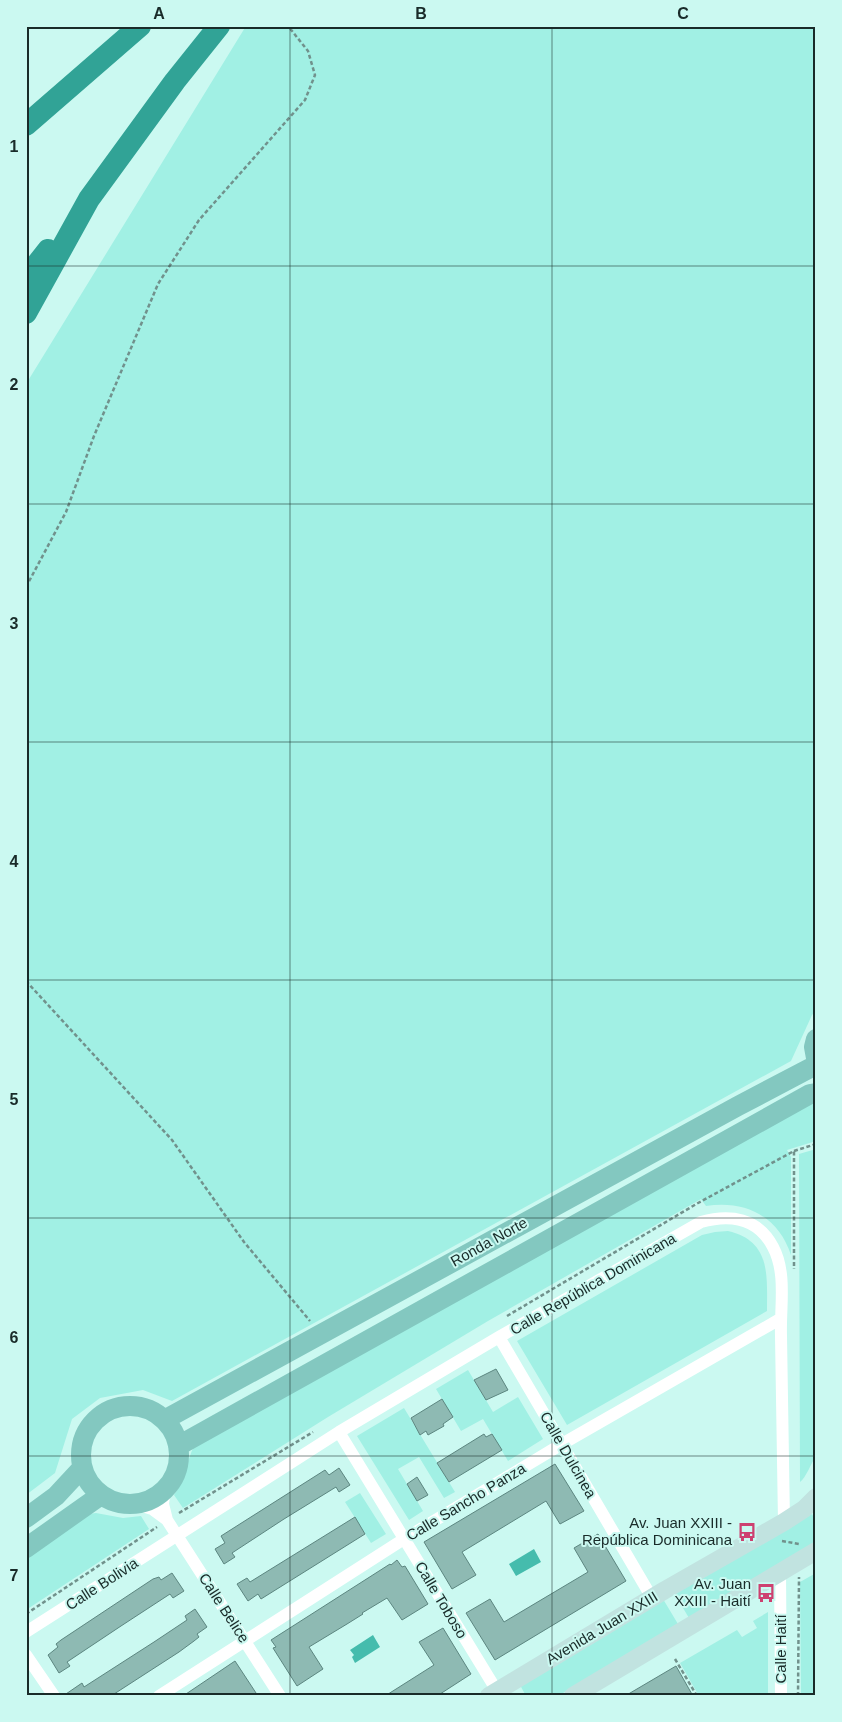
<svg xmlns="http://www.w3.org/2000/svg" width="842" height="1722" font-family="Arial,sans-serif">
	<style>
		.green { fill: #a1f0e4 }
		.water { fill: #45bcad }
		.building { fill: #8ebab3; stroke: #5c8680 }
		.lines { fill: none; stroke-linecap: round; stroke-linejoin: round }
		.path { stroke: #71918c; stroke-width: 2.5; stroke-dasharray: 4 2.5; stroke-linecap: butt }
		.street { stroke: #fff; stroke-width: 12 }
		.secondary { stroke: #c1e3e0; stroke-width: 18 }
		.primary { stroke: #83c8c0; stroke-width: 20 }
		.highway { stroke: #31a396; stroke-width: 22 }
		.grid { fill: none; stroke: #192b29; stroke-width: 1; stroke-opacity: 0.55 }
		.labels { text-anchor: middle; stroke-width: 4; stroke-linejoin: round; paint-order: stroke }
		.street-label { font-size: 15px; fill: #192b29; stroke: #cbf9f1 }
		.poi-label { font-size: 15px; fill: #192b29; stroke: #cbf9f1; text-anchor: end }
		.neatline { fill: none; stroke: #192b29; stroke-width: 2 }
		.grid-label { font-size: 16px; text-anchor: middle; font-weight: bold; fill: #192b29 }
	</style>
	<rect width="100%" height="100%" fill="#cbf9f1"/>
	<!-- green -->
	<path class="green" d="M 246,26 L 816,26 L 816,1011 L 812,1015 L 791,1061 L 172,1401 L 143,1390 L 100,1398 L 72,1419 L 55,1473 L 26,1495 L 26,384 Z
		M 816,1101 L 816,1141 L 787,1150 L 791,1157 L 791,1255 C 778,1216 745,1200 706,1206 L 701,1199 L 488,1321 L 328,1417 L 183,1508 L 174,1495 C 185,1480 186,1463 194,1446 Z
		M 816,1149 L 816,1456 C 811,1463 806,1478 800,1482 L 799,1154 Z
		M 728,1231 C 771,1241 767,1275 767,1311 L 567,1425 L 517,1341 L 702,1235 L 715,1232 Z
		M 468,1370 L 493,1412 L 518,1397 L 543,1439 L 508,1461 L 483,1419 L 461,1431 L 436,1389 Z
		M 404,1408 L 455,1492 L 444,1498 L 419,1457 L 398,1469 L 423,1511 L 409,1520 L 357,1436 Z
		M 360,1493 L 386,1534 L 371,1543 L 345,1502 Z
		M 96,1513 L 123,1518 L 141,1516 L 149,1529 L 26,1610 L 26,1554 L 88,1514 Z
		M 812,1514 L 816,1522 L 816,1546 L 689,1618 L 674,1593 Z
		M 816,1573 L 816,1696 L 801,1696 L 800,1582 Z
		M 663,1599 L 678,1624 L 558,1696 L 526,1696 L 520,1685 Z
		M 768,1612 L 768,1696 L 699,1696 L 680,1663 L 737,1630 L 742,1637 L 757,1628 L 753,1621 Z"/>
	<!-- water -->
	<path class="water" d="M 534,1549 L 541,1562 L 516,1576 L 509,1564 Z
		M 373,1635 L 380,1647 L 355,1663 L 352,1657 L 354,1655 L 350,1650 Z"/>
	<!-- building -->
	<path class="building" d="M 496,1369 L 508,1390 L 486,1400 L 474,1380 Z
		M 442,1399 L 453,1417 L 443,1424 L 444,1426 L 428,1435 L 426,1431 L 420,1435 L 411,1418 Z
		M 484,1434 L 486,1437 L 492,1434 L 502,1450 L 449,1482 L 437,1463 Z
		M 555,1464 L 584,1511 L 560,1524 L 546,1501 L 462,1552 L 476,1575 L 452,1589 L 424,1542 Z
		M 339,1468 L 350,1485 L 339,1492 L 336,1487 L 284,1519 L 232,1553 L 235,1557 L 224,1564 L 215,1549 L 225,1543 L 221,1536 L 325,1470 L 329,1475 Z
		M 417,1477 L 428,1495 L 417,1501 L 407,1484 Z
		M 355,1517 L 365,1534 L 261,1599 L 258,1594 L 248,1601 L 237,1584 L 247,1578 L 250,1582 Z
		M 598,1534 L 626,1581 L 495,1660 L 466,1613 L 490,1599 L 504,1622 L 588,1572 L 574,1548 Z
		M 397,1560 L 402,1567 L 405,1566 L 428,1604 L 402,1620 L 387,1598 L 362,1613 L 363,1614 L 347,1624 L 309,1647 L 323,1669 L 297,1686 L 273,1648 L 276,1647 L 271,1640 L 390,1564 L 391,1565 Z
		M 172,1573 L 184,1591 L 173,1598 L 170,1594 L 121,1626 L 67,1662 L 70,1666 L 59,1673 L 48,1655 L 58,1647 L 56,1644 L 61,1640 L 153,1579 L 159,1577 L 161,1580 Z
		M 195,1609 L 207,1627 L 197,1634 L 199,1637 L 194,1641 L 179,1652 L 111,1696 L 63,1696 L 82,1683 L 84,1687 L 154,1642 L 187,1620 L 185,1616 Z
		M 443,1628 L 471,1674 L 437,1696 L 385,1696 L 434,1665 L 419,1642 Z
		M 235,1661 L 258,1696 L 183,1696 Z
		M 676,1666 L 693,1696 L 625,1696 Z"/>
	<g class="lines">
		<!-- path -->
		<path class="path" d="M 26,587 L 66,512 L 94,436 L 158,284 L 199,220 L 305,100 L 315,75 L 308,51 L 288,26
			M 26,981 L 172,1140 L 244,1242 L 310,1321
			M 794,1151 L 816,1144
			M 507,1316 L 698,1203 L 794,1151 L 794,1269
			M 179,1513 L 313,1432
			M 782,1541 L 799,1544
			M 26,1614 L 157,1527
			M 675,1659 L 697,1696
			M 798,1696 L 799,1577"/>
		<!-- street -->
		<path class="street" d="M 499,1337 L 652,1598
			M 339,1432 L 497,1691
			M 165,1488 L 163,1504 L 167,1520
			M 133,1503 L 152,1509 L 167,1520 L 280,1696
			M 780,1572 L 781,1696
			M 26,1632 L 339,1432 L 499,1337 L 701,1222 C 730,1214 758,1218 773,1247 C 787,1273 780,1307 781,1336 C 782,1398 783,1460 784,1522
			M 26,1655 L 54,1696
			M 159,1696 L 404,1539 L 562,1444 L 780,1319"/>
		<!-- secondary -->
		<path class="secondary" d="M 489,1696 L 665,1590 L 784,1522 L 804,1509 L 816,1497
			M 573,1696 L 816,1551"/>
		<!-- primary -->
		<path class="primary" d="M 816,1039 L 814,1047 L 816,1058
			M81 1455a49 49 0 1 1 98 0a49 49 0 1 1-98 0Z
			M 164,1420 L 738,1106 L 816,1065
			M 178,1446 L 810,1094 L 816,1093
			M 26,1518 L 56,1496 L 82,1468
			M 26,1548 L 101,1495"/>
		<!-- highway -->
		<path class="highway" d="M 26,125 L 140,26
			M 26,278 L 48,250
			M 26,313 L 89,199 L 175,81 L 219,26"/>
	</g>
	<!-- grid -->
	<path class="grid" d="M 290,26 L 290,1696M 552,26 L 552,1696M 26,266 L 816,266M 26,504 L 816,504M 26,742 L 816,742M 26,980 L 816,980M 26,1218 L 816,1218M 26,1456 L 816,1456"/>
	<!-- icons -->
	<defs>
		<g id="bus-bare" transform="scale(1.5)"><path d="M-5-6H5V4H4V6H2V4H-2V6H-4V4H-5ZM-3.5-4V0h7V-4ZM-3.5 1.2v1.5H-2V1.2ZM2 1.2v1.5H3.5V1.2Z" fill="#cd4070" stroke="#cbf9f1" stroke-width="2.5" paint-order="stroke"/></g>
	</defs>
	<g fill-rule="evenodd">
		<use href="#bus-bare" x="747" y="1532"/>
		<use href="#bus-bare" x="766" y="1593"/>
	</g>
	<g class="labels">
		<!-- street labels -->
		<g class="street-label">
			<text transform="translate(489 1242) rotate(-29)" y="5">Ronda Norte</text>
			<text transform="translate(593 1284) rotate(-30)" y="5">Calle República Dominicana</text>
			<text transform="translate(568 1455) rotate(60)" y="5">Calle Dulcinea</text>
			<text transform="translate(466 1502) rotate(-31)" y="5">Calle Sancho Panza</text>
			<text transform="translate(102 1584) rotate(-33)" y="5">Calle Bolivia</text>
			<text transform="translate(441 1600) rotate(59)" y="5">Calle Toboso</text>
			<text transform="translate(224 1608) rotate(57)" y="5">Calle Belice</text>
			<text transform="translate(602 1628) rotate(-31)" y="5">Avenida Juan XXIII</text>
			<text transform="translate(781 1649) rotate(-90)" y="5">Calle Haití</text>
		</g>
		<!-- poi labels -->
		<g class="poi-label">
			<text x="732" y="1528">Av. Juan XXIII -<tspan x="732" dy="17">República Dominicana</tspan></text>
			<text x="751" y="1589">Av. Juan<tspan x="751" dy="17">XXIII - Haití</tspan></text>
		</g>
	</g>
	<!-- border -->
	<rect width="842" height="1722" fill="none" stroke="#cbf9f1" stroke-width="55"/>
	<rect x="28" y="28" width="786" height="1666" class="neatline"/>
	<g class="grid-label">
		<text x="159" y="19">A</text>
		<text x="421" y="19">B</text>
		<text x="683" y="19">C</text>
		<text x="14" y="152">1</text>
		<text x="14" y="390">2</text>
		<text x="14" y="629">3</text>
		<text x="14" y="867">4</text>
		<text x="14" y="1105">5</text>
		<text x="14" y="1343">6</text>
		<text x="14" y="1581">7</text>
	</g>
</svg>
